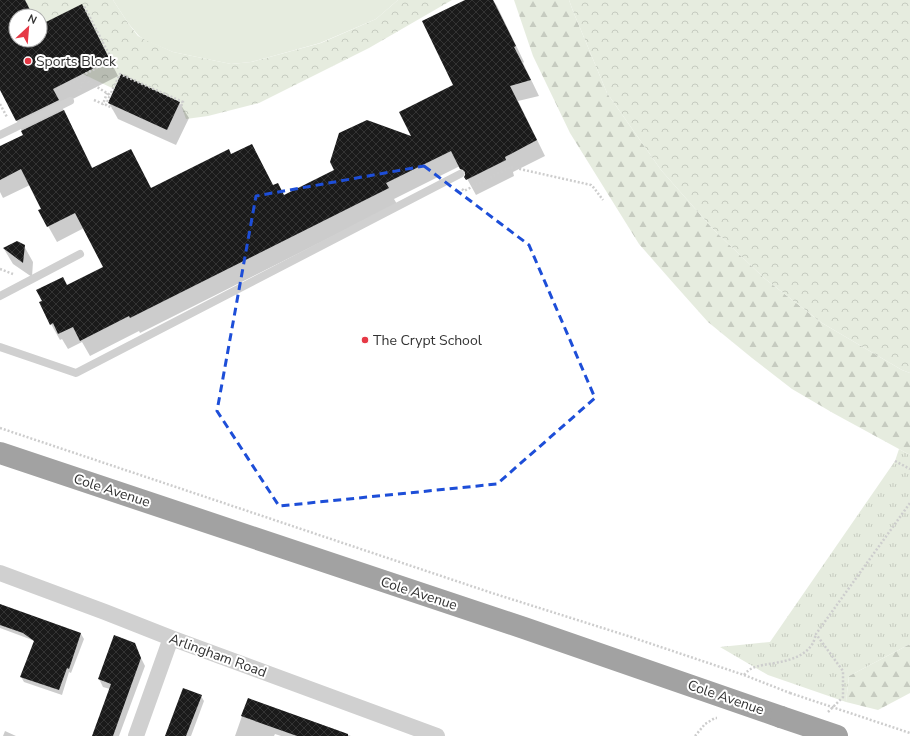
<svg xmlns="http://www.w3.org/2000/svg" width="910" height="736" font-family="'Nunito Sans',sans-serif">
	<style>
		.grass { fill: url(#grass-tufts) }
		.forest { fill: url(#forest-firs) }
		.park { fill: url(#park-crowns) }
		.garden { fill: #e6ecdf }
		.shadow { fill: #0003 }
		.building { fill: url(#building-cross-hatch) }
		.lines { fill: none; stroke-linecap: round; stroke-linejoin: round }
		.path { stroke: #cdcdcd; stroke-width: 2.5; stroke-dasharray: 2 2; stroke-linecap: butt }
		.service { stroke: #d0d0d0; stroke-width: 8 }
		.minor { stroke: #d0d0d0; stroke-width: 16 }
		.trunk { stroke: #a2a2a2; stroke-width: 22 }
		.path-bridge { stroke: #cdcdcd; stroke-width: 2.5; stroke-dasharray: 2 2; stroke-linecap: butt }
		.trunk-bridge { stroke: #a2a2a2; stroke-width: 22 }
		.marked { fill: none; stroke: #1d4ed8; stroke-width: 3; stroke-dasharray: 8 5; stroke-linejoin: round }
		.poi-dot { fill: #e63946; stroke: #fff; stroke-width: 1.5 }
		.labels { text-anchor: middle; stroke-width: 4; stroke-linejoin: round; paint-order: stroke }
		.poi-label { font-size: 14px; fill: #333; stroke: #fff; text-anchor: start }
		.street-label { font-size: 14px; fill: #333; stroke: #fff }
	</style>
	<defs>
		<pattern id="grass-tufts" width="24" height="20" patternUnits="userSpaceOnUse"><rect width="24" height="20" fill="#e6ecdf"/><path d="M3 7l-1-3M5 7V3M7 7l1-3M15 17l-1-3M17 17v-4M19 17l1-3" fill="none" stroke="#c6cbc0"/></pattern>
		<pattern id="forest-firs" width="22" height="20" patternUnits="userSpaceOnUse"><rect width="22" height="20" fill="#e6ecdf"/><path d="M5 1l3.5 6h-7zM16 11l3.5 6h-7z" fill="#c6cbc0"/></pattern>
		<pattern id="park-crowns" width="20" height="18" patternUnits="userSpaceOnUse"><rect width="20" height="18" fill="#e6ecdf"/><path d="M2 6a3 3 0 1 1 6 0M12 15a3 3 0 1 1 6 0" fill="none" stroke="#c6cbc0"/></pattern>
		<pattern id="building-cross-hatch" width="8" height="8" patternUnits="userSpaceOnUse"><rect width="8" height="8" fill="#1a1a1a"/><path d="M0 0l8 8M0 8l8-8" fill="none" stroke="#333"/></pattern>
	</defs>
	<rect width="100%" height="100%" fill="#fff"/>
	<!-- grass -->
	<path class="grass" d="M 899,449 L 910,455 L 910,644 L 849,676 L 846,702 L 768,675 L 720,647 L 770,642 L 895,461 Z"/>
	<!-- forest -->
	<path class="forest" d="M 514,0 L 569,0 L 573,11 L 607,93 L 661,170 L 713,229 L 764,278 L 822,323 L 902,370 L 910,373 L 910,455 L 833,413 L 792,389 L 752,358 L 708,322 L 675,285 L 639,244 L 570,133 L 533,56 Z
		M 910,644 L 910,693 L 878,710 L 846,702 L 849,676 Z"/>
	<!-- park -->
	<path class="park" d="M 25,0 L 113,0 L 128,23 L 138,36 L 173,52 L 231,64 L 251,62 L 321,43 L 376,19 L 398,0 L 452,0 L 369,48 L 259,103 L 208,116 L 186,119 L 180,102 L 121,75 L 114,89 L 83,74 L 40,25 L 40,16 L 33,16 Z
		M 569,0 L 910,0 L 910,373 L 902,370 L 822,323 L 764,278 L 713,229 L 661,170 L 607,93 L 573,11 Z"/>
	<!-- garden -->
	<path class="garden" d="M 113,0 L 398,0 L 376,19 L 320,43 L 251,62 L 231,64 L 173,52 L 145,40 L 139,36 L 128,23 Z"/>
	<!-- shadow -->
	<path class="shadow" d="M 6,0 L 25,0 L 33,16 L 16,16 L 16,40 L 40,40 L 40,26 L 90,21 L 118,76 L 61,105 L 93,169 L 151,188 L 231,155 L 252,145 L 273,186 L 284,196 L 413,138 L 455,85 L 468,0 L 493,0 L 497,6 L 524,62 L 523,63 L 539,96 L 518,101 L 545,156 L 513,172 L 514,176 L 476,195 L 460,166 L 394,199 L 397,204 L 140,333 L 139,331 L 90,356 L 82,342 L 68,349 L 62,339 L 60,340 L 51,324 L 41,303 L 67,286 L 104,268 L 84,228 L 57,242 L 48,226 L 42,209 L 30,185 L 3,198 L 0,192 L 0,147 L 24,135 L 0,88 L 0,3 Z
		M 179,102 L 189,118 L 176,145 L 118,119 L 109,103 Z
		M 24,246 L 33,262 L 32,277 L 13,264 L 4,249 Z
		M 0,605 L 81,634 L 84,639 L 71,673 L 69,672 L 62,695 L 24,682 L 21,677 L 35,641 L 0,628 Z
		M 134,644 L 145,666 L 119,736 L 93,736 L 110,689 L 103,687 L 99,679 Z
		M 201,696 L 204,701 L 191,736 L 169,736 Z
		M 248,699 L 337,730 L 351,736 L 281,736 L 275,734 L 274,736 L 235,736 Z
		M 5,731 L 16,736 L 3,736 Z"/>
	<!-- building -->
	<path class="building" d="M 0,0 L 25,0 L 33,16 L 16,16 L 16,40 L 40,40 L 40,25 L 82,4 L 110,60 L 53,89 L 59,100 L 16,121 L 0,90 Z
		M 465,0 L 493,0 L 516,46 L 514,47 L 531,80 L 510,86 L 537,140 L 505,157 L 506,160 L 466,180 L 464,177 L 465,175 L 465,172 L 463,170 L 460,169 L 451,151 L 386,183 L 389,188 L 130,318 L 129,316 L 80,341 L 73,327 L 58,334 L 53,323 L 50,325 L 39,302 L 42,301 L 36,290 L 63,277 L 67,285 L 103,267 L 75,213 L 47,227 L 38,210 L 41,209 L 21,169 L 0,180 L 0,146 L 23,135 L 21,131 L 64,110 L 92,168 L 131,149 L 151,188 L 229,149 L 231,154 L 252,144 L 273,185 L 278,183 L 284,195 L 334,170 L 330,162 L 339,133 L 367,120 L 411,136 L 399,112 L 453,85 L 422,21 Z
		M 121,74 L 180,102 L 167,130 L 108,103 Z
		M 17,241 L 25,245 L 23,263 L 3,248 Z
		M 0,604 L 81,633 L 69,669 L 67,668 L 59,690 L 20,677 L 34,641 L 23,633 L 0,625 Z
		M 114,635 L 135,643 L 141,658 L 113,736 L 92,736 L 111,684 L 98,679 Z
		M 183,688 L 202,695 L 186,736 L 165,736 Z
		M 248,698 L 348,734 L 348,736 L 297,736 L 241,716 Z"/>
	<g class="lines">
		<!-- path -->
		<path class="path" d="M 84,79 L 110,95 L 106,105 L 169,133 L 183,102 L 120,74 L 110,95
			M 65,88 L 64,86 L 83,77
			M 79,91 L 84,79 L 83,75 L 112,60 L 84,6
			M 94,100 L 103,104 L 107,93
			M 0,104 L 7,117
			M 462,189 L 464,191 L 511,167 L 591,185 L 594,188 L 603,200
			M 0,269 L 13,274
			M 0,428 L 492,593 L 628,636 L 744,675 L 790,693
			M 895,461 L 910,469
			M 744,675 C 750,668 754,667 763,665 C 780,662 803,660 813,643 C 814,641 815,637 816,634
			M 828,712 L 843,697 L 843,671 L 816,634 L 910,503
			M 695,736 L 705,724 L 715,718 L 717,718"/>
		<!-- service -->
		<path class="service" d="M 0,135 L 70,101
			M 0,296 L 80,254
			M 0,347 L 76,373 L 460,174"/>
		<!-- minor -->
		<path class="minor" d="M 0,573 L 105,612 L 171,638 L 437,736
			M 136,736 L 171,638"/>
		<!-- trunk -->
		<path class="trunk" d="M 0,453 L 524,628 L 781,717"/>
		<!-- path-bridge -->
		<path class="path-bridge" d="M 790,693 L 910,733"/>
		<!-- trunk-bridge -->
		<path class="trunk-bridge" d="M 781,717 L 837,736"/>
	</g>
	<!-- marked area -->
	<path class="marked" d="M 424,166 L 529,245 L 595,398 L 497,484 L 279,506 L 217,411 L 256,196 Z"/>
	<!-- markers -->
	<g class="poi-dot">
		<circle cx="28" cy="61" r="4"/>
		<circle cx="365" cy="340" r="4"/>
	</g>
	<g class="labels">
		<!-- poi labels -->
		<g class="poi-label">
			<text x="36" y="66">Sports Block</text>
			<text x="373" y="345">The Crypt School</text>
		</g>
		<!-- street labels -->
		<g class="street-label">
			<text transform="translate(112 490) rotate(18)" y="5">Cole Avenue</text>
			<text transform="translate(419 593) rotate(18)" y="5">Cole Avenue</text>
			<text transform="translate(218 655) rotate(20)" y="5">Arlingham Road</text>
			<text transform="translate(726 697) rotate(19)" y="5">Cole Avenue</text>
		</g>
	</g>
	<!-- north arrow -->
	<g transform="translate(28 28) rotate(26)"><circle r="19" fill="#ffffff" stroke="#adadad"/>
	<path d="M0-3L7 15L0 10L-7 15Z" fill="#e63946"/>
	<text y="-6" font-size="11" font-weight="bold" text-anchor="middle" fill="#333333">N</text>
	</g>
</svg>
